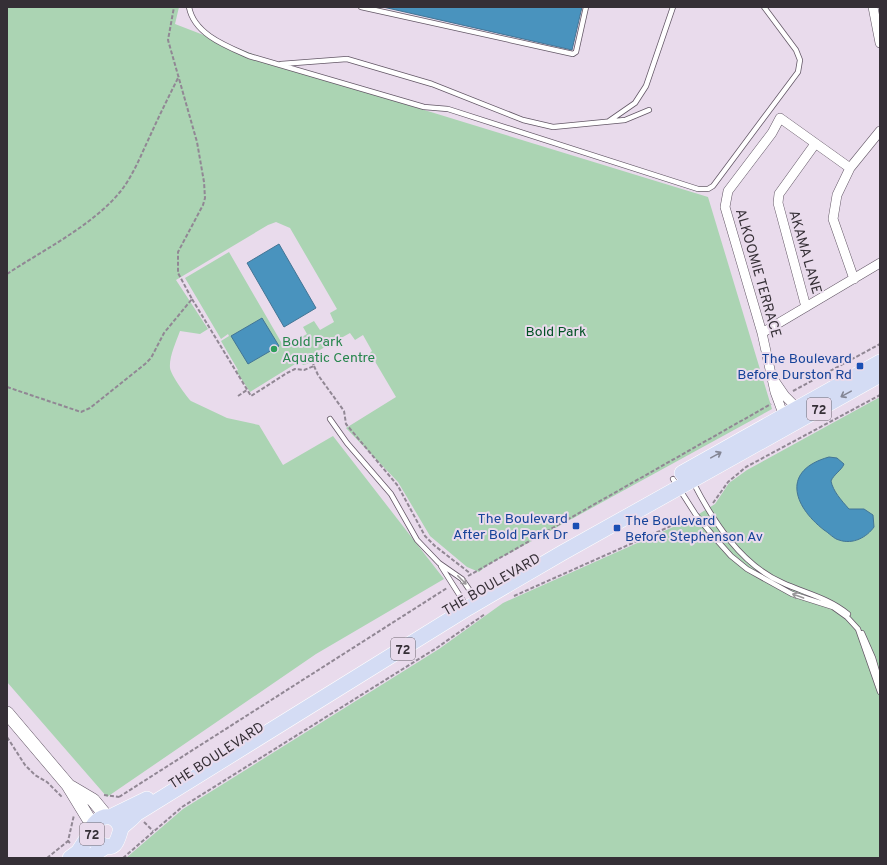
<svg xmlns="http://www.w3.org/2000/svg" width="887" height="865" font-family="Overpass,sans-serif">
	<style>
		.green { fill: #abd4b3 }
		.water { fill: #4993be; stroke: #437595 }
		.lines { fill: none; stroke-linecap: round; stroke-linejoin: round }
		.lane-casing { stroke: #635766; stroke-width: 6 }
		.street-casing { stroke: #635766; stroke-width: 10 }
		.secondary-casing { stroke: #635766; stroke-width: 14 }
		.primary-casing { stroke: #fff; stroke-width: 16 }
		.path { stroke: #918794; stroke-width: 2; stroke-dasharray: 4 2; stroke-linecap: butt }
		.lane { stroke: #fff; stroke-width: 4.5 }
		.street { stroke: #fff; stroke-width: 9 }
		.secondary { stroke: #fff; stroke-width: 13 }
		.primary { stroke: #d4dcf4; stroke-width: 15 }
		.oneway { stroke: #848695 }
		.oneway2 { stroke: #9a979a }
		.leisure-dot { fill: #2e9e5b; stroke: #e9dbec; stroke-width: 1.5 }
		.transit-dot { fill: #1a4fb4; stroke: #e9dbec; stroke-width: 1.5 }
		.labels { text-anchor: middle; stroke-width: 4; stroke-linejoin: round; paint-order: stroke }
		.shield { fill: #e9dbec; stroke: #6b636d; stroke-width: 1 }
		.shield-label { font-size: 13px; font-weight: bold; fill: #352f36 }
		.street-label { font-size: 14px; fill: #352f36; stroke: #e9dbec }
		.park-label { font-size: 14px; fill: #005124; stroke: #e9dbec }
		.leisure-label { font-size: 14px; fill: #27864d; stroke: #e9dbec; text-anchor: start }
		.transit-label { font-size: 14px; fill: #164399; stroke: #e9dbec; text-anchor: end }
	</style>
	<rect width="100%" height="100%" fill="#e9dbec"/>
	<!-- green -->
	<path class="green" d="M 7,7 L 179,7 L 175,24 L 297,71 L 708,197 L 772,409 L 486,566 L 479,572 L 467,567 L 430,536 L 398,482 L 346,428 L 396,397 L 370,353 L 372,351 L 363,335 L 355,340 L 350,333 L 318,351 L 323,360 L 303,365 L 300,361 L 250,392 L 236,371 L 238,370 L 221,341 L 229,336 L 228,334 L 221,339 L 185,278 L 229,252 L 284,347 L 307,334 L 303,327 L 314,321 L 320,330 L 334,322 L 330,313 L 337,309 L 290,228 L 276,222 L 268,225 L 176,280 L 208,329 L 200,334 L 180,331 C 176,342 169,357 170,368 C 171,375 186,396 191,401 L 227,418 L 259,425 L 283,465 L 333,436 L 444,579 L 316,654 L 107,797 L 7,682 Z
		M 880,397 L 880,858 L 126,858 L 183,809 L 439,649 L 503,603 L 691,519 L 715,504 L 729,483 L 747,470 Z"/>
	<!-- water -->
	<path class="water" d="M 383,7 L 582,7 L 572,50 Z
		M 279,244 L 316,308 L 284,327 L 247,263 Z
		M 262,318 L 279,346 L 248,364 L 231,336 Z
		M 829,457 L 837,458 L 844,464 C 842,470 834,474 831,481 C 833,491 841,500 849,509 L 864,509 L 873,515 L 874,527 C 867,537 853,545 839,540 C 834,539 829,533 824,530 C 792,505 782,470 829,457 Z"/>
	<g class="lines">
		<!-- lane casing -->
		<g class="lane-casing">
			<path id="lane" d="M 189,7 C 194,34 226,46 249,56 L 424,107 L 448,109 L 698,189 L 708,189 L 713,186 L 798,72 L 800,60 L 796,50 L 764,7
				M 361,7 L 573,54 L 576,52 L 586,7
				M 281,64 L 347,59 L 432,84 L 523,120 L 553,127 L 625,120 L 649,110
				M 609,121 L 635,103 L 646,86 L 673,7
				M 330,419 L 347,443 L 391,494 L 417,540 L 439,563 L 462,579 L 477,601
				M 673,479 L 696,515 L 714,537 L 731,556 L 747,569 L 792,594 L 833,607 L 847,617 L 858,629 L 880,692
				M 693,482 C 713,521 741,565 783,583 C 805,593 829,598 848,614
				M 441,566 L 467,607
				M 862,633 L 873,658 L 880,682"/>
		</g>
		<!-- street casing -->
		<g class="street-casing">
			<path id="street" d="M 873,7 L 880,43
				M 854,279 L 833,219 L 837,195 L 850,168 L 880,131
				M 806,307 L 778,203 L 779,194 L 815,144
				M 762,333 L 880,263
				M 774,380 L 785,396 L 800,411
				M 785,419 L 775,392 L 762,333 L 725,207 L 728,191 L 772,133 L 780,118 L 850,168"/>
		</g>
		<!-- secondary casing -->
		<g class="secondary-casing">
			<path id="secondary" d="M 7,713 L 68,785 L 93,826
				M 71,787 L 93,800 L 107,817"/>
		</g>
		<!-- primary casing -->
		<g class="primary-casing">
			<path id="primary" d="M 682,473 L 880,362
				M 110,817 L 147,799
				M 121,829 C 111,799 75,832 100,844 C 119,854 118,833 122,827 C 126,823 132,819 136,814 L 468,608 L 562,553 L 880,375
				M 70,858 L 78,852 L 91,832
				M 88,858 L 107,846"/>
		</g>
		<!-- path -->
		<path class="path" d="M 7,274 C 43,250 92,226 120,192 C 133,176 141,155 150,136 C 159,116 169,96 179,76
			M 192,299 L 251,396 L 287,373 L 295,369 L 304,370 L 314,366 L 313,363
			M 314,366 L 318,375 L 344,411 L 346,424 L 398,486 L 425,536 L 435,546 L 471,574
			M 7,387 L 81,412 L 90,408 L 145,364 L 151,358 L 164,333 L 192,299 L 178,273 L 178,252 L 203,205 L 205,198 L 204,182 L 197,142 L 168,40 L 174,7
			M 793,391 L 880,344
			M 238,396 L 247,390
			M 713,503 L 728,482 L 746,467 L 880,395
			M 468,576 L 771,404
			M 514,596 L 691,517
			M 7,737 L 25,765 L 35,775 L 47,782 L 62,797
			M 104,795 L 119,797
			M 119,797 L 447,588
			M 144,822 L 153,831
			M 70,843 L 68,841 L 74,815
			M 47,858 L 68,841
			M 123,858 L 182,807 L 438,647 L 485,614"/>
		<!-- lane -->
		<use href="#lane" class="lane"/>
		<!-- street -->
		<use href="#street" class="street"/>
		<!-- secondary -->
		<use href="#secondary" class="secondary"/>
		<!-- primary -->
		<use href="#primary" class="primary"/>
	</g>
	<!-- one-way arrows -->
	<defs><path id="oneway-shaft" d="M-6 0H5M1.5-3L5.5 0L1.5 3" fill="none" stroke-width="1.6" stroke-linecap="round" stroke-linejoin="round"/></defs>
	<g class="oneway">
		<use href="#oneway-shaft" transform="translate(846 394) rotate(151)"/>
		<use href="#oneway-shaft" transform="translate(716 455) rotate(-29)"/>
	</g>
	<g class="oneway2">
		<use href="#oneway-shaft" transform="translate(462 580) rotate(45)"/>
		<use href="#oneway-shaft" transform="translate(798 596) rotate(-160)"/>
	</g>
	<!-- markers -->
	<circle class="leisure-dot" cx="274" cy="349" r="4"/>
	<g class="transit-dot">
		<rect x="856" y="362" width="8" height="8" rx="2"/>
		<rect x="572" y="522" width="8" height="8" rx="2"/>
		<rect x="613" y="524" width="8" height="8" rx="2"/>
	</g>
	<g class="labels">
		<!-- shield labels -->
		<g class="shield">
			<rect x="807" y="398" width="24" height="22" rx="3"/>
			<rect x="391" y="638" width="24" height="22" rx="3"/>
			<rect x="80" y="823" width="24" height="22" rx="3"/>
		</g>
		<g class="shield-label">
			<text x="819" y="414">72</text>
			<text x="403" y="654">72</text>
			<text x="92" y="839">72</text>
		</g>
		<!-- street labels -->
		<g class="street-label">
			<text transform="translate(806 252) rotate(74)" y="5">AKAMA LANE</text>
			<text transform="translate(759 273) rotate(74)" y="5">ALKOOMIE TERRACE</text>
			<text transform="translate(491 584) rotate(-30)" y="5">THE BOULEVARD</text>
			<text transform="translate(216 755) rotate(-33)" y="5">THE BOULEVARD</text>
		</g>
		<!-- park labels -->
		<g class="park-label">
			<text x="556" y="336">Bold Park</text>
		</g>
		<!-- leisure labels -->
		<g class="leisure-label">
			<text x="282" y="346">Bold Park<tspan x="282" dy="16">Aquatic Centre</tspan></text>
		</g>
		<!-- transit labels -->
		<g class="transit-label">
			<text x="852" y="363">The Boulevard<tspan x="852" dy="16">Before Durston Rd</tspan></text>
			<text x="568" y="523">The Boulevard<tspan x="568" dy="16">After Bold Park Dr</tspan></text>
			<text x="625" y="525" text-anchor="start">The Boulevard<tspan x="625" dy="16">Before Stephenson Av</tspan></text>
		</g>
	</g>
	<!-- border -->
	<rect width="887" height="865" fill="none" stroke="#352f36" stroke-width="16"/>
</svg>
